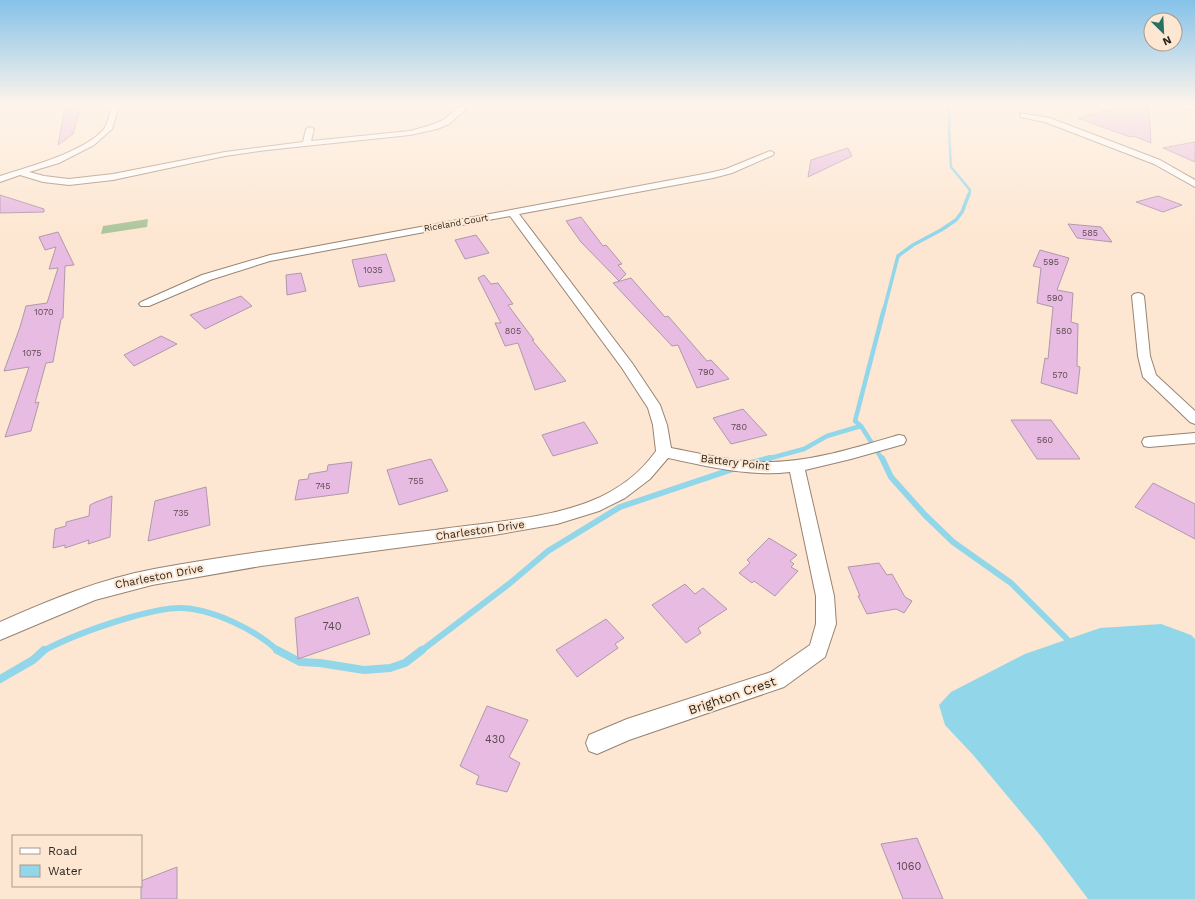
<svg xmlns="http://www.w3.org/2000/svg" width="1195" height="899" font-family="'Work Sans',sans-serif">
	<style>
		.green { fill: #adc69d }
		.water { fill: #92d6ea }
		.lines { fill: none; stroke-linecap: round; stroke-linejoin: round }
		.stream-far4 { stroke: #92d6ea; stroke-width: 2.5 }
		.stream-far3 { stroke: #92d6ea; stroke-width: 3.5 }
		.stream-far2 { stroke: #92d6ea; stroke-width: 4.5 }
		.stream-far1 { stroke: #92d6ea; stroke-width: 6 }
		.stream { stroke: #92d6ea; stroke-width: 8 }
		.building { fill: #e8bbe2; stroke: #ae99ab }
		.minor-casing { stroke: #988371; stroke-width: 2 }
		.minor { fill: #fff; fill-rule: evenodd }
		.labels { text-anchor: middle; stroke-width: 4; stroke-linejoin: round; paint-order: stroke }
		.far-street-label { font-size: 9px; fill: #2d251d; stroke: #fde7d2 }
		.number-label { font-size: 9px; fill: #5c4a4e }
		.street-label { font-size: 11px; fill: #2d251d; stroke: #fde7d2 }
		.near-number-label { font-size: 11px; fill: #5c4a4e }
		.near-street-label { font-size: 13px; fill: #2d251d; stroke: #fde7d2 }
	</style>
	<rect width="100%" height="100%" fill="#fde7d2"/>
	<!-- green -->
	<path class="green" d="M 148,219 L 147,227 L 101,234 L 103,226 Z"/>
	<!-- water -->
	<path class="water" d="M 1161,624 L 1191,635 L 1195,639 L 1195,899 L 1088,899 L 1040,835 L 974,756 L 945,725 L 939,705 L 951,692 L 1025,654 L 1100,628 Z"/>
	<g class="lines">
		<!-- stream-far4 -->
		<path class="stream-far4" d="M 945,105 L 950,116 L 949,130 L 951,167 L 970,190 L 969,195"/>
		<!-- stream-far3 -->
		<path class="stream-far3" d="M 884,310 L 898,256 L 913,245 L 941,230 L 956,220 L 962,212 L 969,194"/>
		<!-- stream-far2 -->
		<path class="stream-far2" d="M 767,459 L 804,449 L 827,436 L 861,426
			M 882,459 L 861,426 L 855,421 L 884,309"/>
		<!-- stream-far1 -->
		<path class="stream-far1" d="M 882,458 L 891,477 L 925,515 L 953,542 L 1011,583 L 1067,639
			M 751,463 L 770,458
			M 43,651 C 71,636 100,626 131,617 C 146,613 163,608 179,608 C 211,608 256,630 278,651
			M 421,651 L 509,584 L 548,551 L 620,507 L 736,468"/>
		<!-- stream -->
		<path class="stream" d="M 277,650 L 300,662 L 320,663 L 364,670 L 390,668 L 405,663 L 422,650
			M 0,679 L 33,660 L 44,650"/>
	</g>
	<!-- building -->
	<path class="building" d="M 1127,105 L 1136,105 L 1149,109 L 1151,143 L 1134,136 L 1130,137 L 1078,118 Z
		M 81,106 L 73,134 L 58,145 L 65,108 Z
		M 1195,142 L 1195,162 L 1163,148 Z
		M 848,148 L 852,156 L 808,177 L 811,160 Z
		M 0,195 L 44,209 L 44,212 L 0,213 Z
		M 1158,196 L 1182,205 L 1163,212 L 1136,202 Z
		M 581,217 L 603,246 L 606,245 L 622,264 L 618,265 L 626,274 L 619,281 L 581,242 L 566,221 Z
		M 1068,224 L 1101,227 L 1112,242 L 1077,238 Z
		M 58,232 L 74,265 L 65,266 L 63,318 L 61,319 L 53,362 L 46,363 L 35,403 L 39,402 L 31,431 L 5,437 L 29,367 L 4,371 L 20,327 L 26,306 L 47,303 L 58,268 L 49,269 L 56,247 L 45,250 L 39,237 Z
		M 476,235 L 489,253 L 465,259 L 455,240 Z
		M 1040,250 L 1069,258 L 1057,290 L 1073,293 L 1071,322 L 1078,324 L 1077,366 L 1080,367 L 1077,394 L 1041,383 L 1045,358 L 1048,359 L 1053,307 L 1037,303 L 1041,268 L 1033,266 Z
		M 386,254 L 395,281 L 359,287 L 352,260 Z
		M 301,273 L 306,291 L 287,295 L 286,275 Z
		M 484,275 L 491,284 L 498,283 L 513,304 L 508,305 L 534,340 L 532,340 L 566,381 L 535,390 L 518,343 L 505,346 L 495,323 L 501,323 L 478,278 Z
		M 631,278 L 665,317 L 668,316 L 707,361 L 711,360 L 729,379 L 697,388 L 678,345 L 672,346 L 613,283 Z
		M 241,296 L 252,306 L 205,329 L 190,315 Z
		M 161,336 L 177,344 L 134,366 L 124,355 Z
		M 743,409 L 767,435 L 731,444 L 713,418 Z
		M 1011,420 L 1051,420 L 1080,459 L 1037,459 Z
		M 584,422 L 598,443 L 553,456 L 542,435 Z
		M 431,459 L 448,491 L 399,505 L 387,470 Z
		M 352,462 L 348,493 L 295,500 L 299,480 L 308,479 L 309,474 L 327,471 L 328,465 Z
		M 1153,483 L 1195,504 L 1195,539 L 1135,507 Z
		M 206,487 L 210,525 L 148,541 L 155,501 Z
		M 112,496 L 110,537 L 88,544 L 89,540 L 65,548 L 65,545 L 53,548 L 55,529 L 66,526 L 66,522 L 89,516 L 90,505 L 96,502 Z
		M 769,538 L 797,555 L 790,561 L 794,564 L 791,567 L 798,571 L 775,596 L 754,581 L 752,583 L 739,573 L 750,563 L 747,560 Z
		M 879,563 L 887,575 L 892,574 L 905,597 L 912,601 L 904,613 L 896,609 L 867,614 L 858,596 L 860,596 L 848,567 Z
		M 685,584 L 695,594 L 703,588 L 727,609 L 698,628 L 701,633 L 686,643 L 652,605 Z
		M 358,597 L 370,634 L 298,659 L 295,618 Z
		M 606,619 L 624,638 L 615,644 L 618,648 L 577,677 L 556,650 Z
		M 487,706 L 528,720 L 509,757 L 520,763 L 507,792 L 476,784 L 479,776 L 460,766 Z
		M 917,838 L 943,899 L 903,899 L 881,844 Z
		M 177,867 L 177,899 L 141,899 L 141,881 Z"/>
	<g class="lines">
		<!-- minor casing -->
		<g class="minor-casing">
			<path id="minor" d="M 112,105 L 119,105 L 112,129 L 94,145 L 59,163 L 29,172 L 44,176 L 69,179 L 113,174 L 225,152 L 303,142 L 306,129 L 310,127 L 314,129 L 311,141 L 410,131 L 431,125 L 443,120 L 459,107 L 462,107 L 466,109 L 449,124 L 437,129 L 410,135 L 267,150 L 225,156 L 113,180 L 69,185 L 43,182 L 20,175 L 0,182 L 0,176 C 28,167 85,152 104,129 C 108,123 110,112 112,105 Z
				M 1180,105 L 1195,107 L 1195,111 L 1181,106 Z
				M 1020,113 L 1050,118 L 1160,160 L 1195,180 L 1195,187 L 1154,164 L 1045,122 L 1020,117 Z
				M 770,151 L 774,153 L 773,155 L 732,173 L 713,178 L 519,214 L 632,363 L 660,405 L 667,425 L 671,448 C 703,454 737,463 771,462 C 815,461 857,447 899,435 L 904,436 L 906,440 L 904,444 L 851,459 L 805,470 L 834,596 L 836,624 L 825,657 L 784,687 L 629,740 L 597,754 L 589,751 L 586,743 L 589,735 L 627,719 L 771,672 L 810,645 L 816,624 L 816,596 L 790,472 C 749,477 707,466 668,458 L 650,479 L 625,498 L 599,511 L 557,524 L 494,535 L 261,566 L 152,585 L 95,600 L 0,640 L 0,622 C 50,600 100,579 154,569 C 247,552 341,541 435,530 C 482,523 547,519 591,501 C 616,491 640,474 656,451 L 653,425 L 648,408 L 622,368 L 510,216 L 270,261 L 210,280 L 149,306 L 141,306 L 139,304 L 141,302 L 202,275 L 270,255 L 709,173 L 726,169 Z
				M 1138,293 L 1142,294 L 1144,296 L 1150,356 L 1156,375 L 1195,411 L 1195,424 L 1190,422 L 1143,377 L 1138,356 L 1132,296 L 1134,294 Z
				M 1195,433 L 1195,443 L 1149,447 L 1144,446 L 1142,442 L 1144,438 L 1149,437 Z"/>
		</g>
		<!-- minor -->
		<use href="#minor" class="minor"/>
	</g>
	<!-- sky -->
	<linearGradient id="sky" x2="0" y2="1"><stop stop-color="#85c2e9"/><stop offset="0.45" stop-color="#fef4eb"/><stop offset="1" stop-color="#fef4eb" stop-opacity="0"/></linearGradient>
	<rect width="1195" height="231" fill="url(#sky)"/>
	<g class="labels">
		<!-- far-street labels -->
		<g class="far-street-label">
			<text transform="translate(456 223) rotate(-10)" y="3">Riceland Court</text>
		</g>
		<!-- number labels -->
		<g class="number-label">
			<text x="1090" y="236">585</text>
			<text x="1051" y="265">595</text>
			<text x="373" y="273">1035</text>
			<text x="1055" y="301">590</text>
			<text x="44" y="315">1070</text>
			<text x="513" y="334">805</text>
			<text x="1064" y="334">580</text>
			<text x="32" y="356">1075</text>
			<text x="706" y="375">790</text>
			<text x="1060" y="378">570</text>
			<text x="739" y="430">780</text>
			<text x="1045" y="443">560</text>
			<text x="416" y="484">755</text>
			<text x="323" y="489">745</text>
			<text x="181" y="516">735</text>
		</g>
		<!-- street labels -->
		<g class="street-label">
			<text transform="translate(735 462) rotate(7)" y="4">Battery Point</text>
			<text transform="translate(480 530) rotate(-8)" y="4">Charleston Drive</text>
			<text transform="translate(159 576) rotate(-11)" y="4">Charleston Drive</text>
		</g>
		<!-- near-number labels -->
		<g class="near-number-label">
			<text x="332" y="630">740</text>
			<text x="495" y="743">430</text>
			<text x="909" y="870">1060</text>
		</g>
		<!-- near-street labels -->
		<g class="near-street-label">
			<text transform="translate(732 695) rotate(-19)" y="5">Brighton Crest</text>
		</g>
	</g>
	<!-- legend -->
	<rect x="12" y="835" width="130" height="52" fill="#fde7d2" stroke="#aa998a"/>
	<rect x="20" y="848" width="20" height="6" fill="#ffffff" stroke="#aa998a"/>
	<text x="48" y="855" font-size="12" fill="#2d251d">Road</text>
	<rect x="20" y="865" width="20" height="12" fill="#92d6ea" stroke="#aa998a"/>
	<text x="48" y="875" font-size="12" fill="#2d251d">Water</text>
	<!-- north arrow -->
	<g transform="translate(1163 32) rotate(156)"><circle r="19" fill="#fde7d2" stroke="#aa998a"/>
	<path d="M0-3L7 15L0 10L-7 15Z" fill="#2a6f63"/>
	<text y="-6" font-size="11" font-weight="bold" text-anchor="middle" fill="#2d251d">N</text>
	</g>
</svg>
